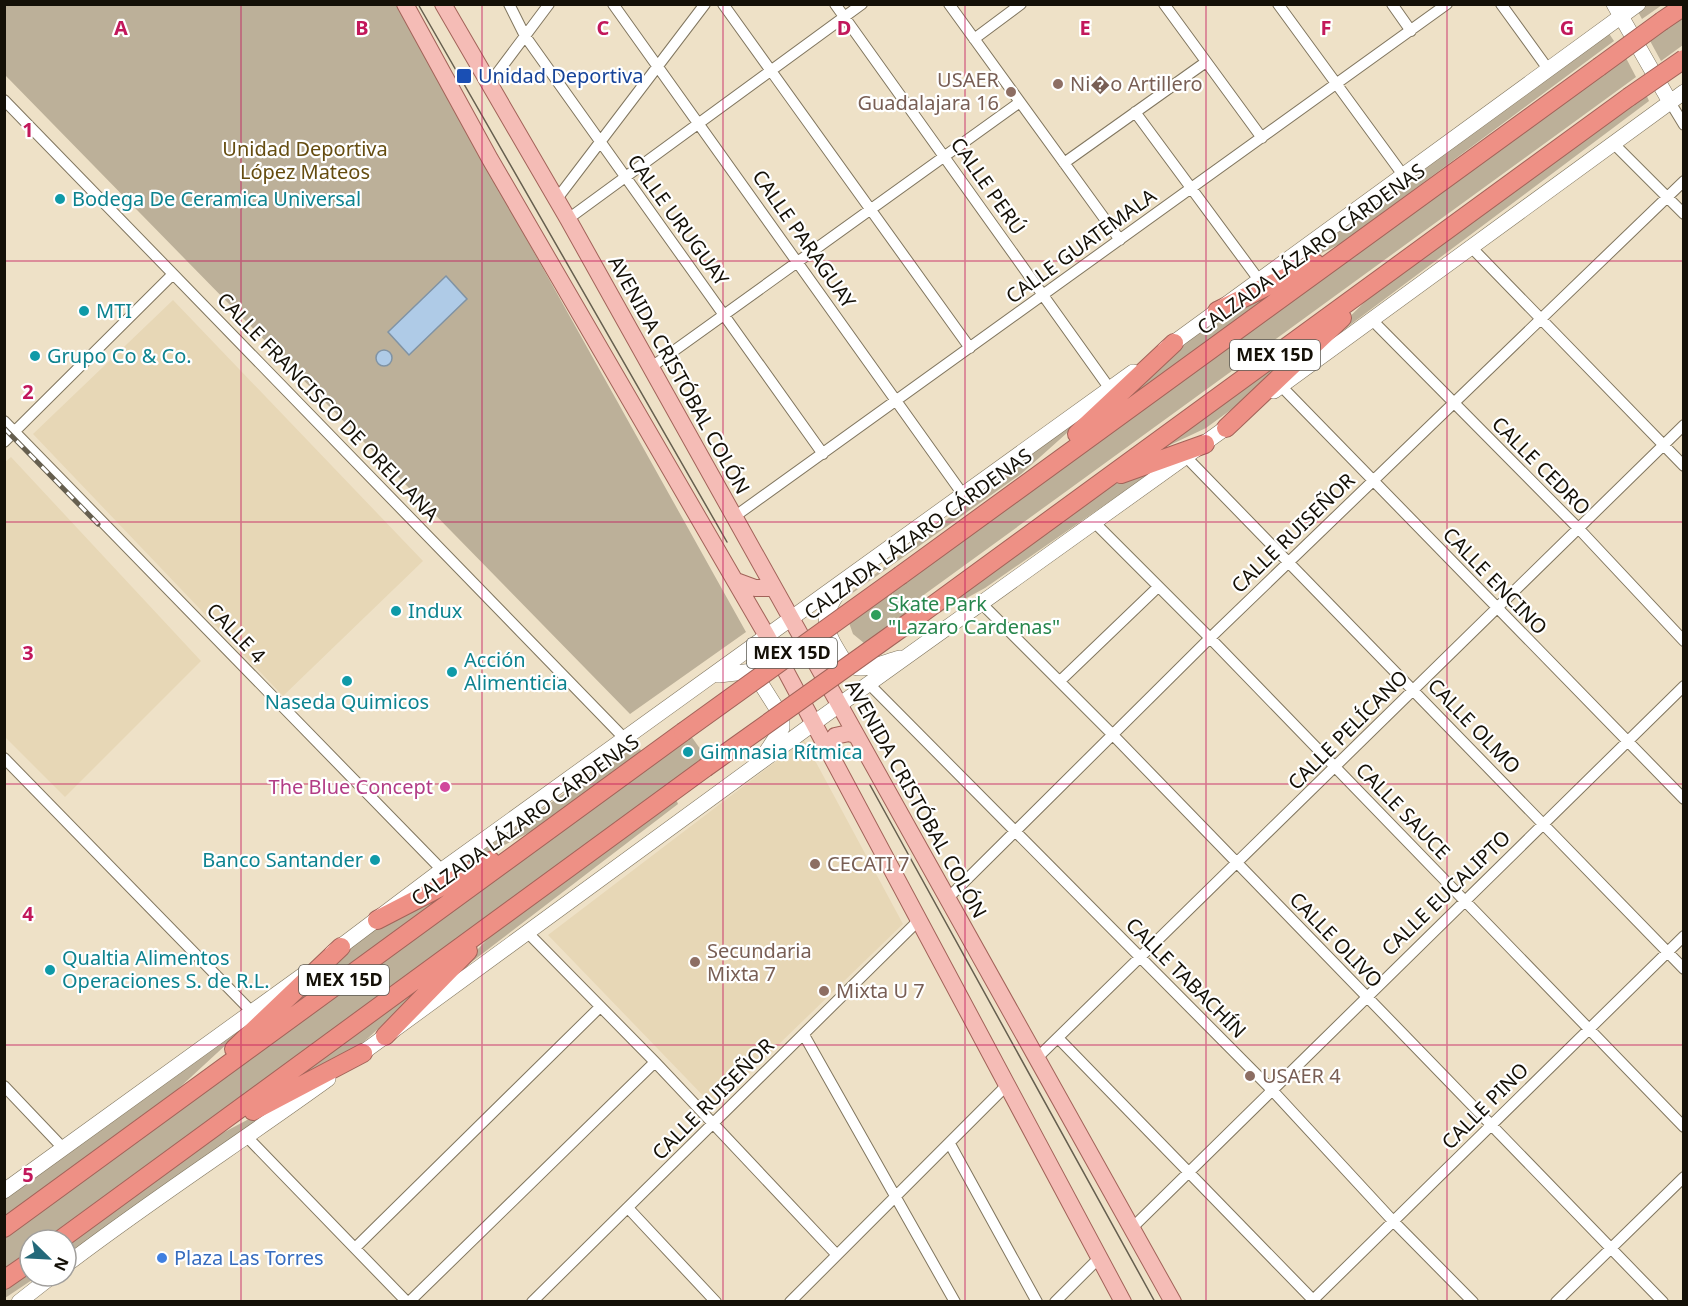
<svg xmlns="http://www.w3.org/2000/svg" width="1688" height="1306" font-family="'Noto Sans',sans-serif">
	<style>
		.built { fill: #e7d7b6 }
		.green { fill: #bcb099 }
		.water { fill: #afcbe7; stroke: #8093a4; stroke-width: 1.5 }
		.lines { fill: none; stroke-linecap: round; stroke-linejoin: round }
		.minor-casing { stroke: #81765f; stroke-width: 12 }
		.secondary-casing { stroke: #81765f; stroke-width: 16 }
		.primary-casing { stroke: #a26359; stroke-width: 18 }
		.motorway-casing { stroke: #a26359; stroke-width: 20 }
		.minor { stroke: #fff; stroke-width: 10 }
		.secondary { stroke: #fff; stroke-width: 15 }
		.primary { stroke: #f5bcb6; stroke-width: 16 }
		.motorway { stroke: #ee9085; stroke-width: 18 }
		.tram { stroke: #665f4f; stroke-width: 1.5 }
		.rail-casing { stroke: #665f4f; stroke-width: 5 }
		.rail { stroke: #fff; stroke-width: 3; stroke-dasharray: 9; stroke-linecap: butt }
		.motorway-bridge-casing { stroke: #a26359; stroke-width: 20; stroke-linecap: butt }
		.motorway-bridge { stroke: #ee9085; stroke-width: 18 }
		.grid { fill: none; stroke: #c2185b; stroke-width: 1.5; stroke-opacity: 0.55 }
		.transit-dot { fill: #1a4fb4; stroke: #fff; stroke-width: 2 }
		.education-dot { fill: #8d6e63; stroke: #fff; stroke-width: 2 }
		.culture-dot { fill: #0f9aa8; stroke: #fff; stroke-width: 2 }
		.leisure-dot { fill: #2e9e5b; stroke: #fff; stroke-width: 2 }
		.hotel-dot { fill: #d1479c; stroke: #fff; stroke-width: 2 }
		.shop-dot { fill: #3f7fe0; stroke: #fff; stroke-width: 2 }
		.labels { text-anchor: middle; stroke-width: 4.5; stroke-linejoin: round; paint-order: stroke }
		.shield { fill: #fff; stroke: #5a5851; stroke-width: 1.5 }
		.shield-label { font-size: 18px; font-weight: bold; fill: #141007 }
		.transit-label { font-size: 20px; fill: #164399; stroke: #fff; text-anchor: start }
		.education-label { font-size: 20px; fill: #785e54; stroke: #fff; text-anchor: start }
		.park-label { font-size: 20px; fill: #654c10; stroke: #fff }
		.street-label { font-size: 20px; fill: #141007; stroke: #fff }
		.culture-label { font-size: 20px; fill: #0d838f; stroke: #fff; text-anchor: start }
		.leisure-label { font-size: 20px; fill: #27864d; stroke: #fff; text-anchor: start }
		.hotel-label { font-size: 20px; fill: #b23c85; stroke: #fff; text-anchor: end }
		.shop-label { font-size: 20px; fill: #366cbe; stroke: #fff; text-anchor: start }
		.grid-label { font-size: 20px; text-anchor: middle; font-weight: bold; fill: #c2185b; stroke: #fff; stroke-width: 4.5; stroke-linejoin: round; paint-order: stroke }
	</style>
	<rect width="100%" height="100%" fill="#eee1c7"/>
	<!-- built -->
	<path class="built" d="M 173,300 L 423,561 L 283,696 L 33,434 Z
		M 11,457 L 201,661 L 65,797 L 5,737 L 4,463 Z
		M 804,740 L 903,924 L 714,1107 L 548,935 Z"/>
	<!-- green -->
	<path class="green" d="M 5,5 L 396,5 L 746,632 L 630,714 L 5,75 Z
		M 1645,5 L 1662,5 L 1642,19 L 1637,10 Z
		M 1683,14 L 1683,45 L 1661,61 L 1649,39 Z
		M 1608,32 L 1614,41 L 1342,243 L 1263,282 Z
		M 1626,58 L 1636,77 L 903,610 L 913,624 L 875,652 L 853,634 L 843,606 L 880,579 L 902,608 L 892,593 Z
		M 1646,94 L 1649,101 L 1314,352 L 1399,268 Z
		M 1293,281 L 1107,413 L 1215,317 Z
		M 1316,331 L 1266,384 L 1206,428 L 1136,461 Z
		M 1105,399 L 1021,474 L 820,616 Z
		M 1152,472 L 985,588 L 910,629 L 1108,486 Z
		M 691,736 L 706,757 L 44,1240 L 30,1240 L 30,1250 L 5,1269 L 4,1237 Z
		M 635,744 L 642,751 L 536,829 L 453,871 Z
		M 675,797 L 678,804 L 448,980 L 504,922 Z
		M 475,877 L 253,1034 L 347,949 L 376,926 Z
		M 452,960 L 352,1053 L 247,1108 Z
		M 256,1017 L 178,1089 L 5,1216 L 5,1198 Z
		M 294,1095 L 66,1256 L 66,1241 L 183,1154 Z
		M 30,1268 L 30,1276 L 38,1276 L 5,1298 L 4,1286 Z"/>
	<!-- water -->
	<path class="water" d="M 446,276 L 467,299 L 409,355 L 388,332 Z
		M376 358a8 8 0 1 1 16 0a8 8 0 1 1-16 0Z"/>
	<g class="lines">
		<!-- minor casing -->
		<g class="minor-casing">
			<path id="minor" d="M 509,4 L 525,36 L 823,454
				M 613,4 L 964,496
				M 723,4 L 970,348
				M 835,4 L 1110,389
				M 949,4 L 1120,240
				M 1164,4 L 1262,138
				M 1278,4 L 1403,175
				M 1392,4 L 1411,31
				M 1501,4 L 1548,69
				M 974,39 L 1021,4
				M 489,84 L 549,4
				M 4,100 L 625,739
				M 1670,102 L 1684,125
				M 1135,112 L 1259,280
				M 1613,143 L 1684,214
				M 1064,163 L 1206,62
				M 556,200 L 705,4
				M 568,219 L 862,4
				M 1471,247 L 1684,466
				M 1371,319 L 1579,529 L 1684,641
				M 650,368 L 1020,102
				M 1281,386 L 1684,799
				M 4,421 L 442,870
				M 4,442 L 173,274
				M 1187,458 L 1684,969
				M 734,517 L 1447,4
				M 1095,523 L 1210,638 L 1684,1127
				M 982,604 L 1112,734 L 1663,1302
				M 1060,681 L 1158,587
				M 869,684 L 1272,1090 L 1393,1221 L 1473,1302
				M 4,758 L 252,1012
				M 948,898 L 1210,638 L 1684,181
				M 528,933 L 655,1062 L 837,1255
				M 804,1035 L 955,1302
				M 1058,1038 L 1315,1302
				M 1036,1059 L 1684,425
				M 4,1086 L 63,1148
				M 247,1137 L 407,1302
				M 950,1144 L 1037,1302
				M 628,1208 L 716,1302
				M 1132,1228 L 1684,686
				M 355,1248 L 600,1007
				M 409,1302 L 655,1062
				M 532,1302 L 918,921
				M 790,1302 L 1007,1085
				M 1055,1302 L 1101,1256
				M 1311,1302 L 1684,936
				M 1556,1302 L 1684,1177"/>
		</g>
		<!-- secondary casing -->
		<g class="secondary-casing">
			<path id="secondary" d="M 1614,4 L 1670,102
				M 1165,349 L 1638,4
				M 1274,391 L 1684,92
				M 841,588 C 823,614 821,624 838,651 C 842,658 846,665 854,667 C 867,671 887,661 900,658
				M 719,675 L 753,671 L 782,717 L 782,728 L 765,754
				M 332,953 L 442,870 L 1133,372
				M 354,1059 L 814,723 L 1234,422
				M 4,1191 L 303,975
				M 66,1265 C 151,1200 241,1142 328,1079
				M 19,1302 L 52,1276"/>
		</g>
		<!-- primary casing -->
		<g class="primary-casing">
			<path id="primary" d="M 405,4 L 490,159 L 767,636 L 1123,1302
				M 443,4 L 568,219 L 1173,1302
				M 736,581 L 755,588 L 774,588
				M 828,749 L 835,736 L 849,733 L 856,735"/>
		</g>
		<!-- motorway casing -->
		<g class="motorway-casing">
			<path id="motorway" d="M 1662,21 L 1684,6
				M 1217,311 L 1315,263
				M 1226,428 L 1342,318
				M 1077,434 L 1174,343
				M 1121,474 L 1205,444
				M 901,575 L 1599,67
				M 921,614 L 1629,97
				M 377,920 L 491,861
				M 385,1036 L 468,951
				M 234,1049 L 341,947
				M 253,1111 L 363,1053
				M 4,1228 L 683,732
				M 60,1240 L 705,768
				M 4,1280 L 30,1262"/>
		</g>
		<!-- minor -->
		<use href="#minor" class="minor"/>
		<!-- secondary -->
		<use href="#secondary" class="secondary"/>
		<!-- primary -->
		<use href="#primary" class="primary"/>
		<!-- motorway -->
		<use href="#motorway" class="motorway"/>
		<!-- tram -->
		<path class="tram" d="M 418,4 L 727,542
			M 870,785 L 1155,1302"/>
		<!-- rail casing -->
		<g class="rail-casing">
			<path id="rail" d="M 4,428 L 98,524"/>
		</g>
		<!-- rail -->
		<use href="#rail" class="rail"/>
		<!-- motorway-bridge casing -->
		<g class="motorway-bridge-casing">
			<path id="motorway-bridge" d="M 1599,67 L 1662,21
				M 1629,97 L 1684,59
				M 683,732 L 901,575
				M 705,768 L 921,614"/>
		</g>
		<!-- motorway-bridge -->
		<use href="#motorway-bridge" class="motorway-bridge"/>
	</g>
	<!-- grid -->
	<path class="grid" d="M 241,4 L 241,1302M 482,4 L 482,1302M 723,4 L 723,1302M 965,4 L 965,1302M 1206,4 L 1206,1302M 1447,4 L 1447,1302M 4,261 L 1684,261M 4,522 L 1684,522M 4,784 L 1684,784M 4,1045 L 1684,1045"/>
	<!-- markers -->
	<rect class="transit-dot" x="456" y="68" width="16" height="16" rx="3"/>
	<g class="education-dot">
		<circle cx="1058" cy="84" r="6"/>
		<circle cx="1011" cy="92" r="6"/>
		<circle cx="815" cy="864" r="6"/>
		<circle cx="695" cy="962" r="6"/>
		<circle cx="824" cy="991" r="6"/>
		<circle cx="1250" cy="1076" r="6"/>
	</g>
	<g class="culture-dot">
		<circle cx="60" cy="199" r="6"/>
		<circle cx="84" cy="311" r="6"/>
		<circle cx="35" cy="356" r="6"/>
		<circle cx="396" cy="611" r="6"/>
		<circle cx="452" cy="672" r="6"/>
		<circle cx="347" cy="681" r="6"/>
		<circle cx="688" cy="752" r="6"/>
		<circle cx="375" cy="860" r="6"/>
		<circle cx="50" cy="970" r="6"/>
	</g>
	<circle class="leisure-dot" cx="876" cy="615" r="6"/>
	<circle class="hotel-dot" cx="445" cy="787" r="6"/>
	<circle class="shop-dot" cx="162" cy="1258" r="6"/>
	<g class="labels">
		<!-- shield labels -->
		<g class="shield">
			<rect x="1230" y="340" width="90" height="30" rx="4.5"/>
			<rect x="747" y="638" width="90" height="30" rx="4.5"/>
			<rect x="299" y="965" width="90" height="30" rx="4.5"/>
		</g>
		<g class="shield-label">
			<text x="1275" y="361">MEX 15D</text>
			<text x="792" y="659">MEX 15D</text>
			<text x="344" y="986">MEX 15D</text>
		</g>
		<!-- transit labels -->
		<g class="transit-label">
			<text x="478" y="83">Unidad Deportiva</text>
		</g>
		<!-- education labels -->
		<g class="education-label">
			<text x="999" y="87" text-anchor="end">USAER<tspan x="999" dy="23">Guadalajara 16</tspan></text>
			<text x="1070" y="91">Ni�o Artillero</text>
			<text x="827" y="871">CECATI 7</text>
			<text x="707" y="958">Secundaria<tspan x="707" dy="23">Mixta 7</tspan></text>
			<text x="836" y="998">Mixta U 7</text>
			<text x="1262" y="1083">USAER 4</text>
		</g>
		<!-- park labels -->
		<g class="park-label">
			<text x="305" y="156">Unidad Deportiva<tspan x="305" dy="23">López Mateos</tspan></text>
		</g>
		<!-- street labels -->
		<g class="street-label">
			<text transform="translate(988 186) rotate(55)" y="7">CALLE PERÚ</text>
			<text transform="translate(678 220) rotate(54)" y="7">CALLE URUGUAY</text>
			<text transform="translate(804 239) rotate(55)" y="7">CALLE PARAGUAY</text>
			<text transform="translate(1081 246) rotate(-36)" y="7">CALLE GUATEMALA</text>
			<text transform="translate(1311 249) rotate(-36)" y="7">CALZADA LÁZARO CÁRDENAS</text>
			<text transform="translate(679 375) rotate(61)" y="7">AVENIDA CRISTÓBAL COLÓN</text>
			<text transform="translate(328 407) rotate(46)" y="7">CALLE FRANCISCO DE ORELLANA</text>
			<text transform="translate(1541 466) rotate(45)" y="7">CALLE CEDRO</text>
			<text transform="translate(1293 533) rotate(-44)" y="7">CALLE RUISEÑOR</text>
			<text transform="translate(918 534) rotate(-36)" y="7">CALZADA LÁZARO CÁRDENAS</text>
			<text transform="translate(1495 581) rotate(46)" y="7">CALLE ENCINO</text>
			<text transform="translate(236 633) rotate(46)" y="7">CALLE 4</text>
			<text transform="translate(1474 726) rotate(46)" y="7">CALLE OLMO</text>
			<text transform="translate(1348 730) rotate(-45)" y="7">CALLE PELÍCANO</text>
			<text transform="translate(916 799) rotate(61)" y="7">AVENIDA CRISTÓBAL COLÓN</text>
			<text transform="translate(1403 811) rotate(46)" y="7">CALLE SAUCE</text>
			<text transform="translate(525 820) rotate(-36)" y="7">CALZADA LÁZARO CÁRDENAS</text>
			<text transform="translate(1446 893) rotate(-44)" y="7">CALLE EUCALIPTO</text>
			<text transform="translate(1336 940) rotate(46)" y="7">CALLE OLIVO</text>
			<text transform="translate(1186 978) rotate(45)" y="7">CALLE TABACHÍN</text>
			<text transform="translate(713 1099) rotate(-45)" y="7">CALLE RUISEÑOR</text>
			<text transform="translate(1485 1106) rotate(-45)" y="7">CALLE PINO</text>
		</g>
		<!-- culture labels -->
		<g class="culture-label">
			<text x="72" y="206">Bodega De Ceramica Universal</text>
			<text x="96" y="318">MTI</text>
			<text x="47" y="363">Grupo Co &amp; Co.</text>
			<text x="408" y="618">Indux</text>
			<text x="464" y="667">Acción<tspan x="464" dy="23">Alimenticia</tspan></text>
			<text x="347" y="709" text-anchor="middle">Naseda Quimicos</text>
			<text x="700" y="759">Gimnasia Rítmica</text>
			<text x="363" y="867" text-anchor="end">Banco Santander</text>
			<text x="62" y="965">Qualtia Alimentos<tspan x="62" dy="23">Operaciones S. de R.L.</tspan></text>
		</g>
		<!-- leisure labels -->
		<g class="leisure-label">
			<text x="888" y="611">Skate Park<tspan x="888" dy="23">"Lazaro Cardenas"</tspan></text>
		</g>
		<!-- hotel labels -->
		<g class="hotel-label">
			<text x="433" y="794">The Blue Concept</text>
		</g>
		<!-- shop labels -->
		<g class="shop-label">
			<text x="174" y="1265">Plaza Las Torres</text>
		</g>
	</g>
	<g class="grid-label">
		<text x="121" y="35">A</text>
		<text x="362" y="35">B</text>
		<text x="603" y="35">C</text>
		<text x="844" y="35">D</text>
		<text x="1085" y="35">E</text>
		<text x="1326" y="35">F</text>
		<text x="1567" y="35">G</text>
		<text x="28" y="137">1</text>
		<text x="28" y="399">2</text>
		<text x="28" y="660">3</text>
		<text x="28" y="921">4</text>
		<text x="28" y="1182">5</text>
	</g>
	<!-- border -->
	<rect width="1688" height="1306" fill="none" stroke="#141007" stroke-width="12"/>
	<!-- north arrow -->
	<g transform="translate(48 1258) rotate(114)"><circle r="28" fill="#ffffff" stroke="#a19f9c" stroke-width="1.5"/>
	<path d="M0-4.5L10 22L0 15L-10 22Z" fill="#24697a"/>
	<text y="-9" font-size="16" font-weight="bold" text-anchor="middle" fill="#141007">N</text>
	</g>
</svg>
